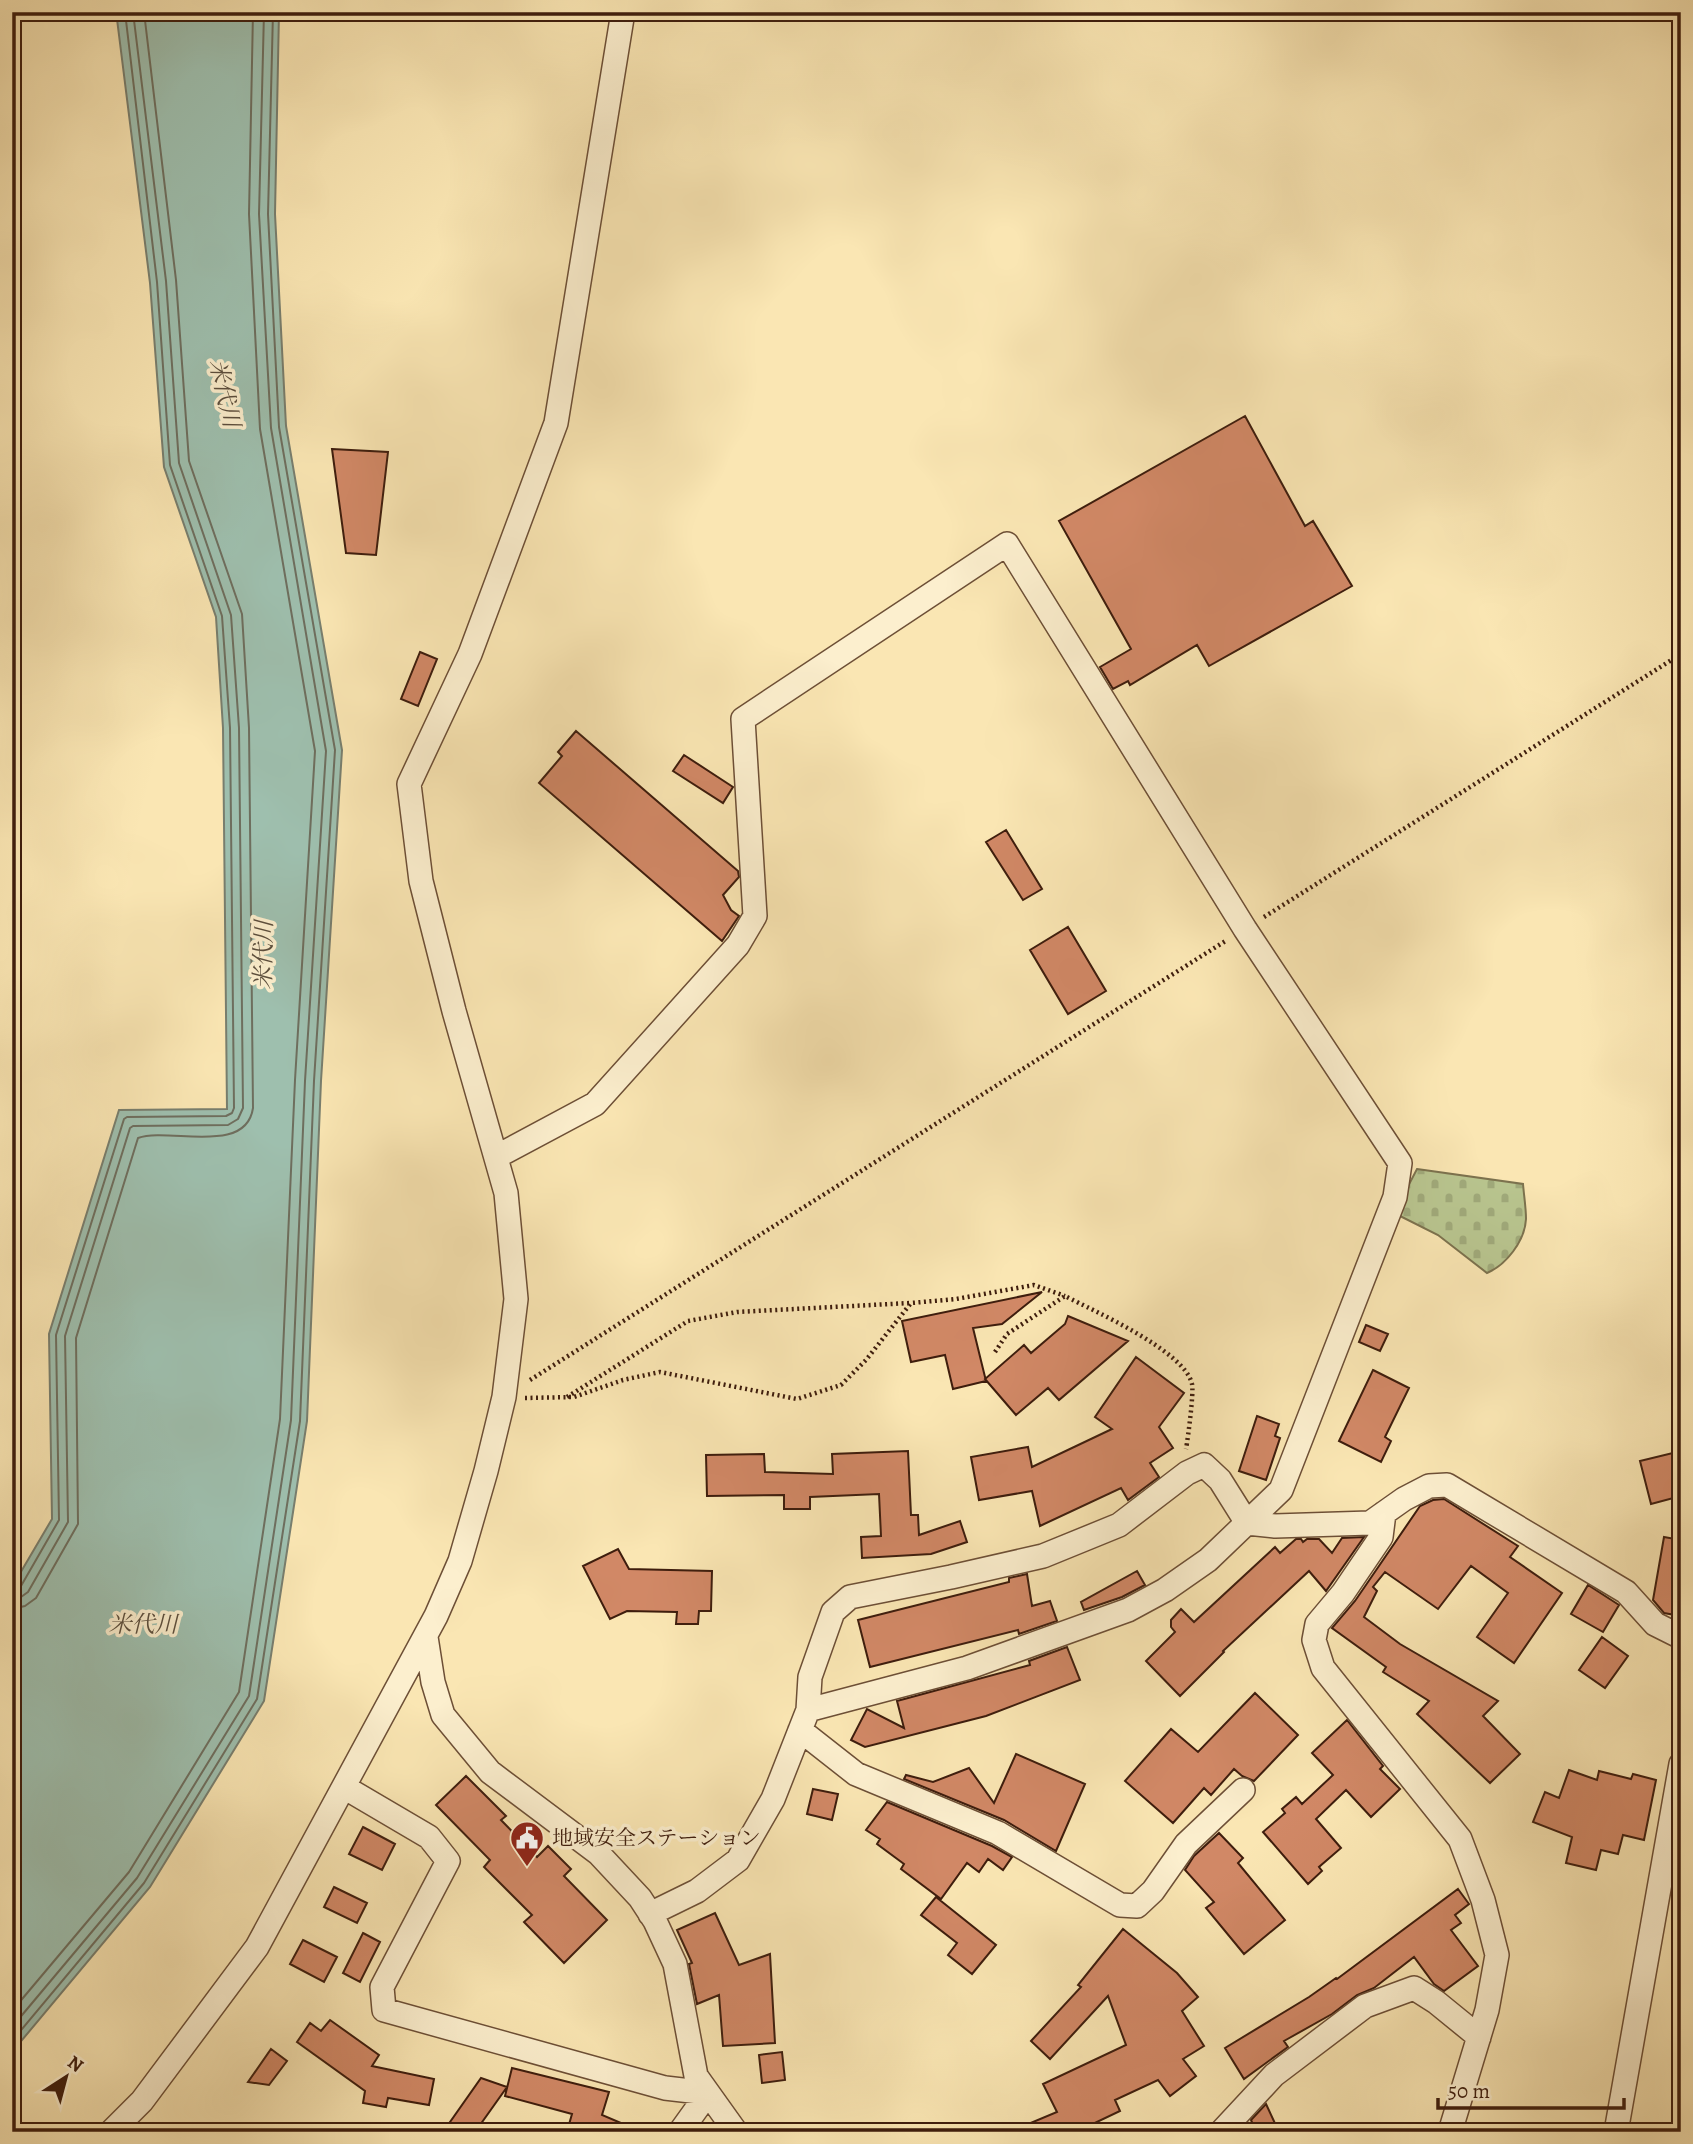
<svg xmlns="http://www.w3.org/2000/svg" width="1693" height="2144" font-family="Alegreya,'Noto Serif JP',serif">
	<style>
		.cemetery { fill: url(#cemetery-stones); stroke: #7c724e; stroke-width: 2 }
		.water { fill: #9ebfae; stroke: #787e6e; stroke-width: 2 }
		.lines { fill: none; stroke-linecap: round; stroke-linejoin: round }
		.shore { stroke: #6e6e5e; stroke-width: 2 }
		.building { fill: #d18866; stroke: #3e1d0d; stroke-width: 2 }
		.minor-casing { stroke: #6d4f36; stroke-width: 26 }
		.path { stroke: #3e1d0d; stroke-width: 4.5; stroke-dasharray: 2 3.5; stroke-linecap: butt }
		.minor { stroke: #fcefce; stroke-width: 23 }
		.labels { text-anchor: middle; stroke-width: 7; stroke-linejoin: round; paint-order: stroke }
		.poi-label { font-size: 21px; fill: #3e1d0d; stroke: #fcefce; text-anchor: start }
		.water-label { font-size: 23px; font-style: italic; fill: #5b4e3d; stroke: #fcefce }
	</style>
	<defs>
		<pattern id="cemetery-stones" width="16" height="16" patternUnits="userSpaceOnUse" patternTransform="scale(1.75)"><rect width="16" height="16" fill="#b9c690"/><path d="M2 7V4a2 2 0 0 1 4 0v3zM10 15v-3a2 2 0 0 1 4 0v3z" fill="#a0aa7b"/></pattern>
	</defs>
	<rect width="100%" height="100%" fill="#fae6b3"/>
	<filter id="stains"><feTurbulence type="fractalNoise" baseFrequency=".00286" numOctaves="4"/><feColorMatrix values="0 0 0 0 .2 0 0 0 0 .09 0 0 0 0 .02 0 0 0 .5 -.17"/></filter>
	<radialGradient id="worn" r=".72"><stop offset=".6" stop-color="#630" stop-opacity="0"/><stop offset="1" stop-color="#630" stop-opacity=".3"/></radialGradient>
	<!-- cemetery -->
	<path class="cemetery" d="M 1417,1169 L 1523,1184 C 1524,1196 1526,1208 1526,1219 C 1525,1241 1506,1265 1487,1273 L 1438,1235 L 1394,1213 Z"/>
	<!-- water -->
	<path class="water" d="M 118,12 L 279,12 L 275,214 L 286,426 L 342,750 L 321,1081 L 307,1421 L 264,1701 L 150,1887 L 12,2052 L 12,1587 L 52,1519 L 49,1334 L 119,1110 L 227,1109 L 223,728 L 216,617 L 164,467 L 150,283 L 117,19 Z"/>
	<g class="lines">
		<!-- shore -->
		<path class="shore" d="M 12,1589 L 21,1586 L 59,1520 L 56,1335 L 124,1119 L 127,1117 L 226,1116 L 232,1113 L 234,1108 L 230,728 L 222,616 L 170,465 L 157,282 L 125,12
			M 12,1598 L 21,1597 L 28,1592 L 68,1522 L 65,1336 L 130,1128 L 133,1126 L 228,1125 L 238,1119 L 243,1108 L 239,728 L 231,615 L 179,463 L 166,281 L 133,12
			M 12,1609 L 25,1606 L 36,1598 L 78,1524 L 76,1338 L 138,1138 C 169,1127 246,1156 253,1108 L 249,728 L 242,614 L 189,461 L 176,280 L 144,12
			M 12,2011 L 129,1872 L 239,1692 L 280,1419 L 295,1080 L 315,751 L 260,429 L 249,214 L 253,12
			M 12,2027 L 137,1878 L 249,1696 L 291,1420 L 305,1081 L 326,751 L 271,428 L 259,214 L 264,12
			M 12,2041 L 144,1883 L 257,1699 L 300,1421 L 314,1081 L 335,750 L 279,427 L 268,214 L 273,12"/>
	</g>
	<!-- building -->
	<path class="building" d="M 1245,416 L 1305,526 L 1313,521 L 1352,586 L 1209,666 L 1197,645 L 1130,685 L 1128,681 L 1113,689 L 1100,667 L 1131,649 L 1059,521 Z
		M 332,449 L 388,452 L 376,555 L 346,553 Z
		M 420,652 L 437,659 L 418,706 L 401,699 Z
		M 576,731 L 738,871 L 739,877 L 723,895 L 731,910 L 739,916 L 722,941 L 539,783 L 562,756 L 558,752 Z
		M 684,755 L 733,787 L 723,803 L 673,771 Z
		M 1006,830 L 1042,889 L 1023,900 L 986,842 Z
		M 1068,927 L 1106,991 L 1068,1014 L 1030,950 Z
		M 1042,1292 L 1002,1324 L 973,1328 L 986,1381 L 953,1389 L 945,1355 L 911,1362 L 902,1321 Z
		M 1068,1316 L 1128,1341 L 1059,1400 L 1048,1388 L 1016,1415 L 985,1379 L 1024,1345 L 1031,1353 L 1065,1324 Z
		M 1366,1325 L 1388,1334 L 1380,1351 L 1359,1342 Z
		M 1136,1357 L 1184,1393 L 1159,1427 L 1173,1448 L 1150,1463 L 1159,1477 L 1128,1500 L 1121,1488 L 1040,1526 L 1032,1491 L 979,1500 L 971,1457 L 1028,1447 L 1032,1467 L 1112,1429 L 1095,1417 Z
		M 1373,1370 L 1409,1388 L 1385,1437 L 1391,1441 L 1381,1462 L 1339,1441 Z
		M 1257,1416 L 1279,1424 L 1275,1436 L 1280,1438 L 1266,1480 L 1239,1471 Z
		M 908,1451 L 911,1515 L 918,1515 L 919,1535 L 960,1521 L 967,1542 L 931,1554 L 862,1558 L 861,1537 L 881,1536 L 879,1494 L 810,1497 L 810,1509 L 784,1509 L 784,1495 L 707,1496 L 706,1455 L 764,1454 L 765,1472 L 833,1474 L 832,1454 Z
		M 1681,1451 L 1681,1496 L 1651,1504 L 1640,1461 Z
		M 1444,1499 L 1518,1546 L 1510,1557 L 1562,1593 L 1514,1663 L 1477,1637 L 1508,1593 L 1471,1566 L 1438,1609 L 1385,1572 L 1373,1587 L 1377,1591 L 1364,1617 L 1400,1644 L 1498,1701 L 1483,1716 L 1520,1754 L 1490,1783 L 1417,1714 L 1429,1701 L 1383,1672 L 1386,1667 L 1332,1628 L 1355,1601 L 1420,1506 L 1433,1500 Z
		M 1364,1537 L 1326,1591 L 1309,1571 L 1223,1651 L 1224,1652 L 1180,1696 L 1146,1661 L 1175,1632 L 1171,1627 L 1171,1620 L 1181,1609 L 1194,1622 L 1275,1547 L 1280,1553 L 1296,1539 L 1301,1539 L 1303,1542 L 1307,1539 L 1319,1539 L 1332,1553 L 1342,1538 Z
		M 1664,1537 L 1681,1540 L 1681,1616 L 1664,1613 L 1653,1600 Z
		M 618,1549 L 629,1569 L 712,1571 L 711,1611 L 699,1611 L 698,1624 L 676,1624 L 677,1612 L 627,1611 L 610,1619 L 583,1566 Z
		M 1137,1571 L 1145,1585 L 1122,1597 L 1084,1610 L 1081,1602 Z
		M 1027,1574 L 1032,1606 L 1050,1601 L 1057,1621 L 1019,1634 L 1018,1630 L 870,1667 L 858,1620 L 1009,1582 L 1009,1578 Z
		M 1588,1585 L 1619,1605 L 1603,1632 L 1571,1614 Z
		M 1602,1637 L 1628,1656 L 1605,1688 L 1579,1670 Z
		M 1067,1647 L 1080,1680 L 986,1716 L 865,1747 L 851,1740 L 867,1709 L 904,1728 L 897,1701 L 1030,1665 L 1029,1661 Z
		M 1255,1693 L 1298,1735 L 1254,1781 L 1242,1776 L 1234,1769 L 1211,1795 L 1204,1788 L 1173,1823 L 1125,1781 L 1171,1729 L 1198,1752 Z
		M 1347,1720 L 1383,1766 L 1380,1769 L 1400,1789 L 1371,1817 L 1346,1790 L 1316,1819 L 1341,1848 L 1319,1867 L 1322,1871 L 1308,1884 L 1263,1832 L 1285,1813 L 1282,1809 L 1296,1797 L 1302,1804 L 1333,1775 L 1312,1753 Z
		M 1016,1754 L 1085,1784 L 1056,1851 L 1004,1820 L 904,1779 L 906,1775 L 933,1782 L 969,1768 L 994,1803 Z
		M 1569,1770 L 1597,1780 L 1599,1771 L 1631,1779 L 1633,1774 L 1656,1780 L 1644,1840 L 1623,1835 L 1618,1854 L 1601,1850 L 1596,1870 L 1566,1863 L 1572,1837 L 1533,1822 L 1545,1792 L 1559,1798 Z
		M 466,1776 L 506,1816 L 501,1820 L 537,1857 L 548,1846 L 571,1869 L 564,1876 L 607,1920 L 564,1963 L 524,1922 L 532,1915 L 484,1867 L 490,1860 L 436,1805 Z
		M 813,1789 L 838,1794 L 832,1820 L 807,1814 Z
		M 887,1802 L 992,1846 L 1012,1857 L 1003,1870 L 988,1859 L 979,1872 L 967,1863 L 941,1899 L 901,1869 L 904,1864 L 877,1844 L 880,1839 L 866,1830 Z
		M 363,1827 L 395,1844 L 382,1870 L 349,1854 Z
		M 1219,1833 L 1243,1858 L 1238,1863 L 1285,1920 L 1244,1954 L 1206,1908 L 1214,1902 L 1185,1870 L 1194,1856 Z
		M 334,1887 L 367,1903 L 357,1923 L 324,1907 Z
		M 1458,1889 L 1469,1904 L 1455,1915 L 1461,1923 L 1451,1930 L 1478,1966 L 1444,1991 L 1434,1984 L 1414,1957 L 1374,1988 L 1357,1995 L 1332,2014 L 1284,2041 L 1288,2047 L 1244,2079 L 1225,2048 L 1309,1997 L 1336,1978 L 1337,1979 Z
		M 936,1897 L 996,1945 L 972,1974 L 948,1955 L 957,1943 L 921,1915 Z
		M 715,1913 L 739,1965 L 770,1954 L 775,2043 L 723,2046 L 719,1995 L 697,2004 L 689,1964 L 692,1963 L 677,1930 Z
		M 1123,1929 L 1177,1973 L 1198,1997 L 1182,2011 L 1204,2046 L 1183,2059 L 1196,2076 L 1170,2096 L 1158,2080 L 1115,2100 L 1120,2111 L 1076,2132 L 1009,2132 L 1057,2112 L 1043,2084 L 1126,2045 L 1108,1996 L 1050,2059 L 1031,2041 L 1081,1987 L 1078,1985 Z
		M 363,1933 L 380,1942 L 360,1982 L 343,1973 Z
		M 303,1940 L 337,1957 L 324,1982 L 290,1964 Z
		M 330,2020 L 379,2055 L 372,2066 L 434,2079 L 429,2105 L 388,2098 L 386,2107 L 363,2103 L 365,2091 L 297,2042 L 310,2023 L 321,2031 Z
		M 271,2049 L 287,2061 L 269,2085 L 248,2082 Z
		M 782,2052 L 785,2080 L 762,2083 L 759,2055 Z
		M 512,2068 L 609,2092 L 602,2115 L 642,2132 L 583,2132 L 568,2128 L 572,2114 L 505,2096 Z
		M 481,2078 L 507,2087 L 475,2132 L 443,2132 Z
		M 1266,2104 L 1279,2132 L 1256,2132 L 1251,2120 Z"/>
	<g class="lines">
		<!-- minor casing -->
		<g class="minor-casing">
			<path id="minor" d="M 496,1157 L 595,1104 L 738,945 L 755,916 L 743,719 L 1007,544 L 1245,929 L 1400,1163 L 1395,1197 L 1281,1490 L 1208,1560 L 1165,1590 L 1128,1610 L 967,1668 L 808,1710
				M 1384,1513 L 1381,1537 L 1343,1593 L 1317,1624 L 1314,1640 L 1323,1668 L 1460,1839 L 1483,1900 L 1497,1955 L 1487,2010 L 1450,2132
				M 426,1637 L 433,1682 L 443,1715 L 490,1772 L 598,1853 L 640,1898 L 655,1921 L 675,1964 L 696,2076 L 736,2132
				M 800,1730 L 856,1774 L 998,1833 L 1120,1905 L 1137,1906 L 1153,1891 L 1186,1844 L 1243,1790
				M 344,1787 L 429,1837 L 448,1861 L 382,1987 L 384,2010 L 665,2088 L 708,2093 L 680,2132
				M 650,1914 L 697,1891 L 738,1860 L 773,1799 L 808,1710 L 810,1677 L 833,1612 L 850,1597 L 951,1577 L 1043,1556 L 1119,1525 L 1187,1473 L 1204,1465 L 1220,1480 L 1247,1523 L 1275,1526 L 1370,1523 L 1404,1499 L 1429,1486 L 1447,1485 L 1626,1592 L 1655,1624 L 1681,1637
				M 111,2132 L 142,2101 L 257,1947 L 436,1616 L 460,1561 L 486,1471 L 504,1397 L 516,1299 L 506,1193 L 454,1011 L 421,881 L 409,784 L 470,654 L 556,423 L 623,12
				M 1221,2132 L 1274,2075 L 1365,2006 L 1414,1988 L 1436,2002 L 1479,2037
				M 1616,2132 L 1681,1764"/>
		</g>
		<!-- path -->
		<path class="path" d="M 1264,917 L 1681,654
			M 995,1352 L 1007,1334 L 1065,1296 C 1094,1311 1185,1351 1192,1384 C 1194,1392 1188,1438 1186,1449
			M 530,1380 L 1227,940
			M 567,1397 L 688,1321 L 737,1312 L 910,1303
			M 525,1398 L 574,1397 L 623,1380 L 660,1372 L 797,1399 L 841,1385 L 866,1360 L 911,1303 L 956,1299 L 1034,1285 L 1065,1296"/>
		<!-- minor -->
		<use href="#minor" class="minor"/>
	</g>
	<!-- icons -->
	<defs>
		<g id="civic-pin" transform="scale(1.75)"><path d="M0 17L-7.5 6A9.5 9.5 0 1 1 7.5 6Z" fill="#8f2418" stroke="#fcefce"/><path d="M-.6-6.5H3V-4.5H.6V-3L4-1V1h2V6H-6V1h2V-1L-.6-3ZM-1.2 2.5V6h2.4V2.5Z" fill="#fff"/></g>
	</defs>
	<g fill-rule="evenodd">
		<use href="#civic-pin" x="527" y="1838"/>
	</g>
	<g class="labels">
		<!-- poi labels -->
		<g class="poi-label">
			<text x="552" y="1845">地域安全ステーション</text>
		</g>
		<!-- water labels -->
		<g class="water-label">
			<text transform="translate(225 393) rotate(77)" y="8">米代川</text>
			<text transform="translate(263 955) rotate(-89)" y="8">米代川</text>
			<text x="143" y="1632">米代川</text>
		</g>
	</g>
	<!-- margin -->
	<rect width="1693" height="2144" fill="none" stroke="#fae6b3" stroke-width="42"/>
	<rect x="14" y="14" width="1665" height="2116" fill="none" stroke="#3e1d0d" stroke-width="3.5"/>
	<rect x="21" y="21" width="1651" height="2102" fill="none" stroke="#3e1d0d" stroke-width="2"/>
	<!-- north arrow -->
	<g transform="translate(66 2077) rotate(36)" stroke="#fcefce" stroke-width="5" paint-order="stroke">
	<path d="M0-5L12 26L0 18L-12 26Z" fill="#3e1d0d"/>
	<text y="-10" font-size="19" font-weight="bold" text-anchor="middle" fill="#3e1d0d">N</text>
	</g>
	<!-- scale -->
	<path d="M1438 2098v10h186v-10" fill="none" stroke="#3e1d0d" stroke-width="3.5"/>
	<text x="1448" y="2098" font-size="21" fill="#3e1d0d" stroke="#fcefce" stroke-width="5" paint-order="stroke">50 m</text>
	<rect width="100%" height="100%" filter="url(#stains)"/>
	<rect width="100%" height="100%" fill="url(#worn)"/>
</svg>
